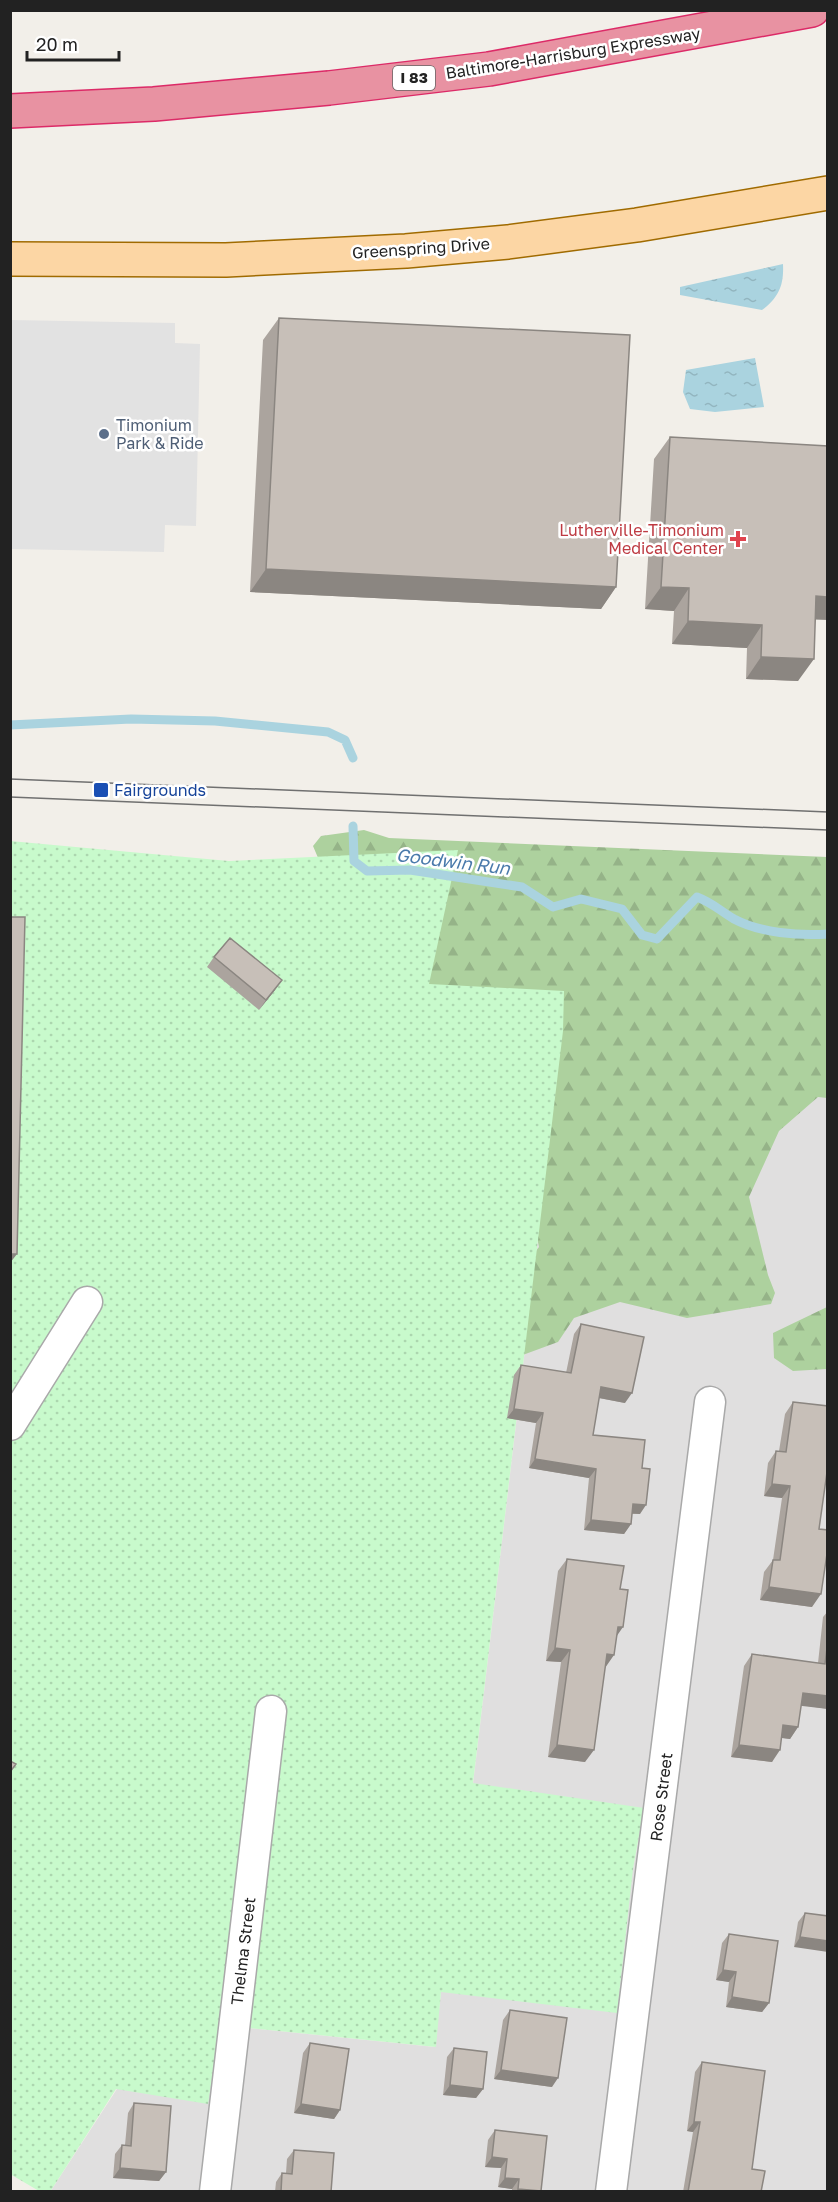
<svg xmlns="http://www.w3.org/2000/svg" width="838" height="2202" font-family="'Golos Text',sans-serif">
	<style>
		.residential { fill: #e0dfdf }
		.forest { fill: url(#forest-firs) }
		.park { fill: url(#park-dots) }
		.parking { fill: #e2e2e2 }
		.water { fill: url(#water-ripples) }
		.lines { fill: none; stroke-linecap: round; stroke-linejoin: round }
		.stream { stroke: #aad3df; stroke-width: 9 }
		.minor-casing { stroke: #a9a9a9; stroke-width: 33 }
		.major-casing { stroke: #a06b00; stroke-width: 36 }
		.highway-casing { stroke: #dc2a67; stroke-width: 36 }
		.minor { stroke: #fff; stroke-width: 30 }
		.major { stroke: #fcd6a4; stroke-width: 33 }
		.highway { stroke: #e892a2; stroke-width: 33 }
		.tram { stroke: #707070; stroke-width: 1.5 }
		.wall { fill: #aba49e }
		.shaded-wall { fill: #8b8681 }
		.building { fill: #c7bfb8; stroke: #8b8681; stroke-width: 1.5 }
		.service-dot { fill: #5c6f8a; stroke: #fff; stroke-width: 2 }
		.health-dot { fill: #e0444e; stroke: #fff; stroke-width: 2 }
		.transit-dot { fill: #1a4fb4; stroke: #fff; stroke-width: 2 }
		.labels { text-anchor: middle; stroke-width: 5; stroke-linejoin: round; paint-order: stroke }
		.shield { fill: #fff; stroke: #646464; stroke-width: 1.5 }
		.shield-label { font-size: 15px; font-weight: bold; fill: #222 }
		.street-label { font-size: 16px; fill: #222; stroke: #fff }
		.service-label { font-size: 16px; fill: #4e5e75; stroke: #fff; text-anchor: start }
		.health-label { font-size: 16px; fill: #be3a42; stroke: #fff; text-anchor: end }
		.transit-label { font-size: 16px; fill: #164399; stroke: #fff; text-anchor: start }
		.water-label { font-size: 18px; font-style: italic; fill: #4a7aab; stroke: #fff }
	</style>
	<defs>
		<pattern id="forest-firs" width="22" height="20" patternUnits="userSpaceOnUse" patternTransform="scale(1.5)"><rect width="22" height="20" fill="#add19e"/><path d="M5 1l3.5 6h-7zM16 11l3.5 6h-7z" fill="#95b388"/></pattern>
		<pattern id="park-dots" width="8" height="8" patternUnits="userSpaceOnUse" patternTransform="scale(1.5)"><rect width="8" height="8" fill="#c8facc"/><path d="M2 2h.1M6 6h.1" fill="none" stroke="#acd6af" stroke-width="1.8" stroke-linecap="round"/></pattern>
		<pattern id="water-ripples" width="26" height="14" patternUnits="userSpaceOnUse" patternTransform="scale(1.5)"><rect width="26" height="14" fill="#aad3df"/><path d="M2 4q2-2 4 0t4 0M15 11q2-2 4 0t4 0" fill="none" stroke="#92b5bf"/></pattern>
	</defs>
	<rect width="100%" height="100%" fill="#f2efe9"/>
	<!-- residential -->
	<path class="residential" d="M 563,1031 L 827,1046 L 827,2191 L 50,2192 L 117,2089 L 219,2025 L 435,2047 L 441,1992 L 633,1869 L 644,1809 L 473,1784 Z"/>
	<!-- forest -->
	<path class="forest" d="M 364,830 L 389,838 L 827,857 L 827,1098 L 818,1097 L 779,1131 L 749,1197 L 768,1275 L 775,1293 L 771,1304 L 687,1318 L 620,1302 L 574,1318 L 558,1342 L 520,1356 L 503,1292 L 539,1247 L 523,1167 L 330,886 L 313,846 L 321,836 Z
		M 827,1307 L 827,1369 L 793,1371 L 774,1358 L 773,1333 Z"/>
	<!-- park -->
	<path class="park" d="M 10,841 L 229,861 L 458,850 L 429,984 L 564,991 L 563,1031 L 473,1783 L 644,1808 L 633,1869 L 617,2013 L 441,1992 L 436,2047 L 220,2025 L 208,2104 L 116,2089 L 50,2192 L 39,2191 L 10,2174 Z"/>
	<!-- parking -->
	<path class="parking" d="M 11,320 L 175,323 L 175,343 L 200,344 L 196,526 L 165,525 L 164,552 L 11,549 Z"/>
	<!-- water -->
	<path class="water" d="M 783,264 C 784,285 779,297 762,310 L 680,295 L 680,287 Z
		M 755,358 L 764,407 L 715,412 L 690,409 L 683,392 L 686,370 Z"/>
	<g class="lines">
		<!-- stream -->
		<path class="stream" d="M 10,725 L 131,719 L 215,721 L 328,732 L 345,740 L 353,758
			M 353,826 L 354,861 L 367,871 L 410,870 L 522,887 L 553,907 L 581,899 L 622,909 L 642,935 L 657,939 L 697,897 C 713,903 720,911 734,919 C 760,933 799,936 828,934"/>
		<!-- minor casing -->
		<g class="minor-casing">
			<path id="minor" d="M 10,1425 L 87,1302
				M 215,2192 L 271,1711
				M 611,2192 L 710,1402"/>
		</g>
		<!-- major casing -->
		<g class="major-casing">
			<path id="major" d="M 10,259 L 226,260 L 406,251 L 508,242 L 637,225 L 828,193"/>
		</g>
		<!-- highway casing -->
		<g class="highway-casing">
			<path id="highway" d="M 10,111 L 154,104 L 329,88 L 489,69 L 812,10"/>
		</g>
		<!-- minor -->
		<use href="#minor" class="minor"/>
		<!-- major -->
		<use href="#major" class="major"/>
		<!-- highway -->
		<use href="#highway" class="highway"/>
		<!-- tram -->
		<path class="tram" d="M 10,779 L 828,812
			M 10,797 L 828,830"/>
	</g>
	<!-- wall -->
	<path class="wall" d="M 279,318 L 616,587 L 601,609 L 250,592 L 263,340 Z
		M 670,437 L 815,619 L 798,681 L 746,679 L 747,648 L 672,644 L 674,611 L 645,609 L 654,459 Z
		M 214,957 L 275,990 L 259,1010 L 207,967 Z
		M 581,1324 L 625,1403 L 599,1398 L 593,1435 L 642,1468 L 640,1514 L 632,1514 L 631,1524 L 624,1534 L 584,1530 L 589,1478 L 529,1468 L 536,1423 L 507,1418 L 514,1375 L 521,1365 L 566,1373 L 574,1334 Z
		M 793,1402 L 819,1529 L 812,1607 L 760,1600 L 764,1572 L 773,1560 L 782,1498 L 764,1496 L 768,1463 L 776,1451 L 779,1451 L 785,1414 Z
		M 567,1559 L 620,1589 L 616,1637 L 605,1668 L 585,1762 L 548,1757 L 561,1662 L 546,1661 L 558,1571 Z
		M 828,1611 L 828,1709 L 801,1705 L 798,1727 L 790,1739 L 782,1738 L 772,1762 L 731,1757 L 744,1666 L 752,1654 L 818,1663 L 823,1617 Z
		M 805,1913 L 828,1916 L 794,1947 L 798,1922 Z
		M 729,1934 L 769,2003 L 762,2012 L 726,2007 L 729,1982 L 716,1980 L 722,1943 Z
		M 510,2010 L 552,2087 L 494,2079 L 503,2020 Z
		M 310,2043 L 340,2110 L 334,2119 L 294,2113 L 303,2053 Z
		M 454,2048 L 483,2089 L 476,2098 L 443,2095 L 447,2057 Z
		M 702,2062 L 752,2169 L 761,2192 L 683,2192 L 693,2132 L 687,2131 L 695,2072 Z
		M 134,2103 L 166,2172 L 159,2181 L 113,2178 L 115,2154 L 122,2145 L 125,2145 L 128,2113 Z
		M 495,2130 L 541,2192 L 512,2192 L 512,2189 L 498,2187 L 501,2168 L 485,2167 L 488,2140 Z
		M 294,2150 L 331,2192 L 275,2192 L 276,2182 L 282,2173 L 286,2173 L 287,2159 Z"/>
	<!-- shaded-wall -->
	<path class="shaded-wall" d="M 266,569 L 616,587 L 601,609 L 250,592 Z
		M 661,587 L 689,588 L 674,611 L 645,609 Z
		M 816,596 L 828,597 L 828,620 L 800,619 Z
		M 688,621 L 762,625 L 747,648 L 672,644 Z
		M 761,657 L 814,659 L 798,681 L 746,679 Z
		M 282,980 L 275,990 L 259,1010 L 266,1000 Z
		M 10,1254 L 17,1254 L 10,1263 Z
		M 601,1387 L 632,1393 L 625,1403 L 594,1397 Z
		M 514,1409 L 543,1413 L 536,1423 L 507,1418 Z
		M 535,1459 L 596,1469 L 589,1478 L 529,1468 Z
		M 772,1484 L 790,1486 L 782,1498 L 764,1496 Z
		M 633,1504 L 646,1505 L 640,1514 L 626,1513 Z
		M 591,1520 L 631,1524 L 624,1534 L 584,1530 Z
		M 769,1587 L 821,1594 L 812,1607 L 760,1600 Z
		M 618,1627 L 623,1627 L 614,1640 Z
		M 555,1648 L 570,1650 L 561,1662 L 546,1661 Z
		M 607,1654 L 614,1655 L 605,1668 Z
		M 803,1693 L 828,1696 L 828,1709 L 794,1705 Z
		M 783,1725 L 798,1727 L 790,1739 L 775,1737 Z
		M 557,1745 L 594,1750 L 585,1762 L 548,1757 Z
		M 739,1745 L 780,1750 L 772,1762 L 731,1757 Z
		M 800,1937 L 828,1941 L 828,1952 L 794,1947 Z
		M 723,1970 L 736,1972 L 729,1982 L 716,1980 Z
		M 732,1997 L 769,2003 L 762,2012 L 726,2007 Z
		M 501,2070 L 558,2078 L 552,2087 L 494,2079 Z
		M 450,2085 L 483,2089 L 476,2098 L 443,2095 Z
		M 301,2104 L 340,2110 L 334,2119 L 294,2113 Z
		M 694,2122 L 700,2122 L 693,2132 L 687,2131 Z
		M 492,2157 L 507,2159 L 501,2168 L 485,2167 Z
		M 120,2168 L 166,2172 L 159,2181 L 113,2178 Z
		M 505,2178 L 519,2179 L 512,2189 L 498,2187 Z
		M 518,2189 L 541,2192 L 516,2192 Z"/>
	<!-- building -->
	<path class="building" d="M 279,318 L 630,335 L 616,587 L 266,569 Z
		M 670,437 L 828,446 L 828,597 L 816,596 L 814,659 L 761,657 L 762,625 L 688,621 L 689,588 L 661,587 Z
		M 10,917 L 25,917 L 17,1254 L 10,1254 Z
		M 230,938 L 282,980 L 266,1000 L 214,957 Z
		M 581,1324 L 644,1337 L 632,1393 L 601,1387 L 593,1435 L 645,1440 L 642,1468 L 650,1469 L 646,1505 L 633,1504 L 631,1524 L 591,1520 L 596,1469 L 535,1459 L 543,1413 L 514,1409 L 521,1365 L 571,1373 Z
		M 793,1402 L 828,1406 L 828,1465 L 819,1529 L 828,1530 L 828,1547 L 821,1594 L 769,1587 L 773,1560 L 780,1560 L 790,1486 L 772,1484 L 776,1451 L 786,1452 Z
		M 567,1559 L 624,1566 L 620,1589 L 628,1590 L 623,1627 L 618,1627 L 614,1655 L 607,1654 L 594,1750 L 557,1745 L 570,1650 L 555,1648 Z
		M 828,1640 L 828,1696 L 803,1693 L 798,1727 L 783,1725 L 780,1750 L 739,1745 L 752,1654 L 825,1664 Z
		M 10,1761 L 16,1764 L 10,1772 Z
		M 805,1913 L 828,1916 L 828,1941 L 800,1937 Z
		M 729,1934 L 778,1941 L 769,2003 L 732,1997 L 736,1972 L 723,1970 Z
		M 510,2010 L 567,2018 L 558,2078 L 501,2070 Z
		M 310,2043 L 349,2049 L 340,2110 L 301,2104 Z
		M 454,2048 L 487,2052 L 483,2089 L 450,2085 Z
		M 702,2062 L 765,2071 L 752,2169 L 765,2171 L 761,2192 L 688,2192 L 700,2122 L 694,2122 Z
		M 134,2103 L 171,2106 L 166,2172 L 120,2168 L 122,2145 L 131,2146 Z
		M 495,2130 L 547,2136 L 541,2191 L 518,2189 L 519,2179 L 505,2178 L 507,2159 L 492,2157 Z
		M 294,2150 L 334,2153 L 331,2192 L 281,2192 L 282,2173 L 292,2174 Z"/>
	<!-- markers -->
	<circle class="service-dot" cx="104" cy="434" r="6"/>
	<path class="health-dot" d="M735 530h6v6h6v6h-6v6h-6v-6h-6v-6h6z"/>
	<rect class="transit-dot" x="93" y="782" width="16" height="16" rx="3"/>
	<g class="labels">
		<!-- shield labels -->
		<rect class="shield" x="393" y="66" width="42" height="24" rx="4.5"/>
		<g class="shield-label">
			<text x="414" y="83">I 83</text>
		</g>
		<!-- street labels -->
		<g class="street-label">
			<text transform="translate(573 53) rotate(-9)" y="6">Baltimore-Harrisburg Expressway</text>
			<text transform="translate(421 248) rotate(-4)" y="6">Greenspring Drive</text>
			<text transform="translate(661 1797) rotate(-83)" y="6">Rose Street</text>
			<text transform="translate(243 1951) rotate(-83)" y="6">Thelma Street</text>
		</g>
		<!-- service labels -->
		<g class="service-label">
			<text x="116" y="431">Timonium<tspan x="116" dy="18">Park &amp; Ride</tspan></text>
		</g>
		<!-- health labels -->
		<g class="health-label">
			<text x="724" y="536">Lutherville-Timonium<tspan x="724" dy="18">Medical Center</tspan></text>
		</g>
		<!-- transit labels -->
		<g class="transit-label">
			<text x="114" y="796">Fairgrounds</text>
		</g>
		<!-- water labels -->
		<g class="water-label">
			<text transform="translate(453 862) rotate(7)" y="6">Goodwin Run</text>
		</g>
	</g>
	<!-- border -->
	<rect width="838" height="2202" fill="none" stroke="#222222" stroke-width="24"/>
	<!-- scale -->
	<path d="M27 51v9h92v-9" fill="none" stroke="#222222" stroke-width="3"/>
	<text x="36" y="51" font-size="18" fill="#222222" stroke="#ffffff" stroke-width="4.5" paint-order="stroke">20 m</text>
</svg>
